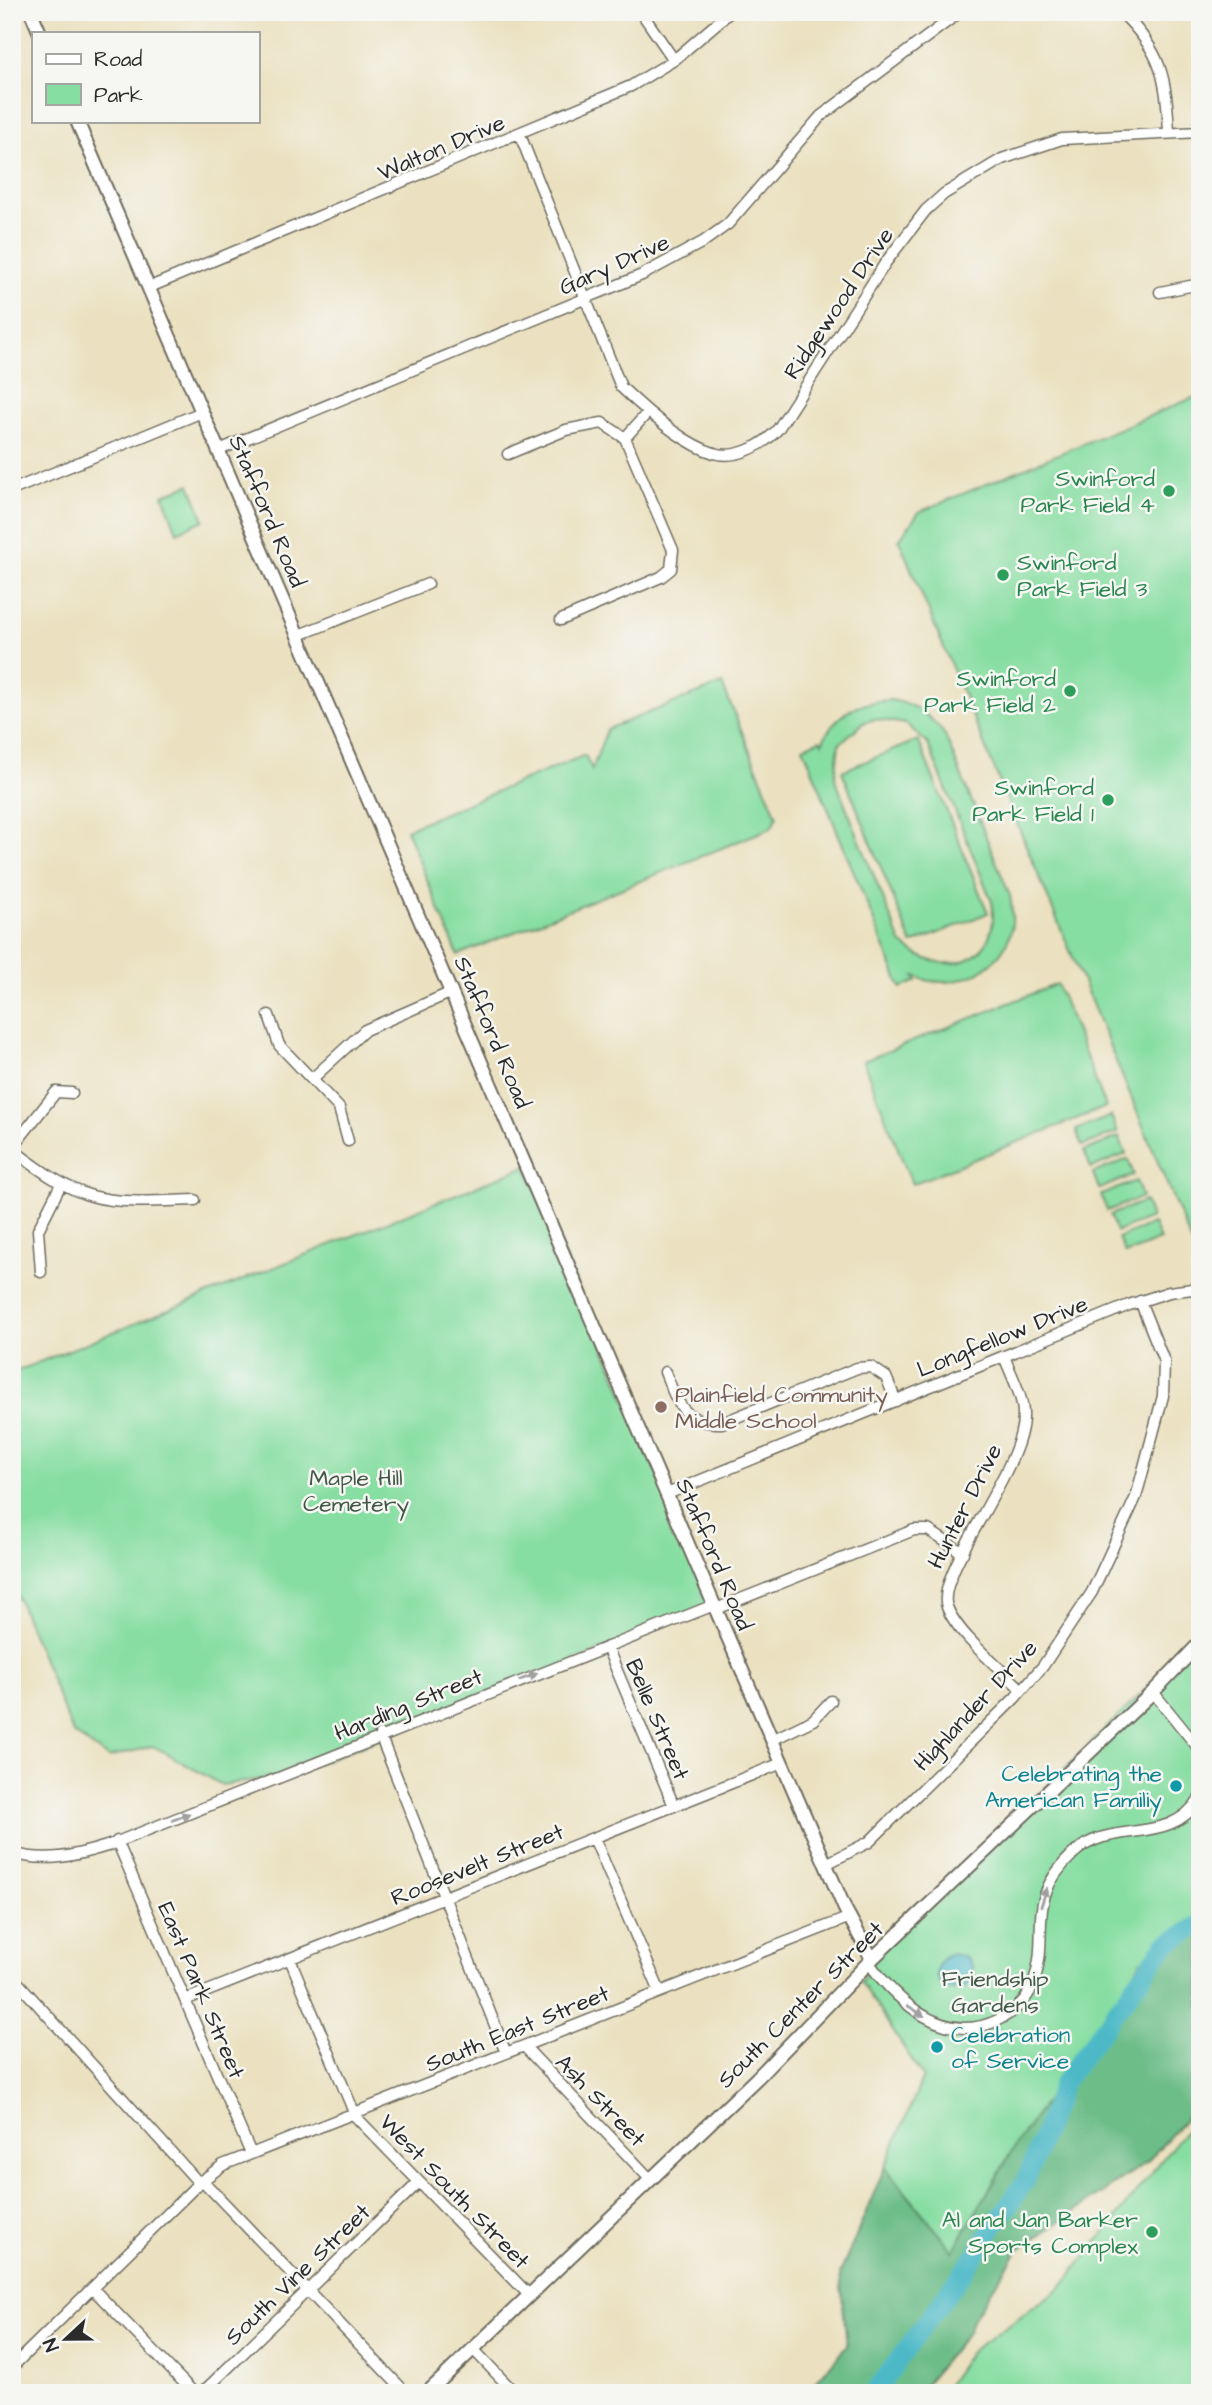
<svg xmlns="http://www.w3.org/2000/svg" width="1212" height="2405" font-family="'Architects Daughter',sans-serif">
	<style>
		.green { fill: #87dea2; stroke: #598466; stroke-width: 2; fill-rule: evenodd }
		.forest { fill: #6dbd88; stroke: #4c745a; stroke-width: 2 }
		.water { fill: #4db9c7; stroke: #3c7279; stroke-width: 2 }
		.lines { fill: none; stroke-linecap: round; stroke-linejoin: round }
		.river { stroke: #4db9c7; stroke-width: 19 }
		.street-casing { stroke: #6e6b5f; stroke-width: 13 }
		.secondary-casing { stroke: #6e6b5f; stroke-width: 16 }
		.street { stroke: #fff; stroke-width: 10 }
		.secondary { stroke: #fff; stroke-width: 12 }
		.oneway { fill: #a0a0a0 }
		.leisure-dot { fill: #2e9e5b; stroke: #f6f6f2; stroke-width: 2.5 }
		.education-dot { fill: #8d6e63; stroke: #f6f6f2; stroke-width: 2.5 }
		.culture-dot { fill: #0f9aa8; stroke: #f6f6f2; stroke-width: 2.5 }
		.labels { text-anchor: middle; stroke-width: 5; stroke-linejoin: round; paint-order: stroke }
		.street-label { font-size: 23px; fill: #2b2b2b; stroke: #f6f6f2 }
		.leisure-label { font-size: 23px; fill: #27864d; stroke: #f6f6f2; text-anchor: end }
		.education-label { font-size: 23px; fill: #785e54; stroke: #f6f6f2; text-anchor: start }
		.park-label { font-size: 23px; fill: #425849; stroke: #f6f6f2 }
		.culture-label { font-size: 23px; fill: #0d838f; stroke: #f6f6f2; text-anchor: end }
	</style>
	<rect width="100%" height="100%" fill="#f6f6f2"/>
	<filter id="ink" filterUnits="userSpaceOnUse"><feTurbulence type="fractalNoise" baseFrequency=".0143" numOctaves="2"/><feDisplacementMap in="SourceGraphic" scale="14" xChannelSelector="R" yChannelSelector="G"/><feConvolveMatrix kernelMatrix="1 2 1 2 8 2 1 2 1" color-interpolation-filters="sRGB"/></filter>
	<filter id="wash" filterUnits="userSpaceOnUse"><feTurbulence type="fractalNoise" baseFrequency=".00686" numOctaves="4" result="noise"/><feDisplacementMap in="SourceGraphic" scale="28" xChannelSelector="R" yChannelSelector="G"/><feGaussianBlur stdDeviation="1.57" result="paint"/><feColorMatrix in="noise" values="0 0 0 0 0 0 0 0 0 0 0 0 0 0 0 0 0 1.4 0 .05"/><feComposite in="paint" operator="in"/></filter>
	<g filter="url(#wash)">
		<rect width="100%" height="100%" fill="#ebe1c0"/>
		<!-- green -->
		<path class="green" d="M 1200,395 L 1200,1263 L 899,540 L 919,512 Z
			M 190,484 L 204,520 L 177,532 L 163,495 Z
			M 722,684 L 777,816 L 771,828 L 458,955 L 406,829 L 585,755 L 592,770 L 607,729 Z
			M 891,700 C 916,705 929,714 945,735 L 1010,896 C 1012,909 1014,922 1010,934 C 999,972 950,993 915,976 L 917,981 L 901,988 L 803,747 L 820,740 L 822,743 C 836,712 857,702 891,700 ZM 874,719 L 906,724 L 928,744 L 992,902 C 1001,963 945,982 901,943 L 835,779 L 839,744 L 863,723 Z
			M 918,740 L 988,913 L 912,944 L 842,771 Z
			M 1057,984 L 1106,1107 L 912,1184 L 863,1061 Z
			M 1111,1116 L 1118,1132 L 1082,1146 L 1076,1130 Z
			M 1119,1137 L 1126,1154 L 1091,1168 L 1084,1151 Z
			M 1128,1159 L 1134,1175 L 1099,1189 L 1093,1173 Z
			M 526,1166 L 714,1605 L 288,1775 L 222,1785 L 153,1746 L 108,1758 L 73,1733 L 12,1584 L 12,1373 Z
			M 1136,1181 L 1142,1197 L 1107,1211 L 1101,1195 Z
			M 1145,1201 L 1151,1218 L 1116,1232 L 1110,1215 Z
			M 1153,1224 L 1160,1240 L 1125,1254 L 1118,1238 Z
			M 1200,1636 L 1200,1925 L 1141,1961 L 1077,2065 L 1015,2146 L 953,2252 L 885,2167 L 923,2077 L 861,1982 L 872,1959 Z
			M 1200,2112 L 1200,2393 L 941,2393 L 969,2353 L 1060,2288 Z"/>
		<!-- forest -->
		<path class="forest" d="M 1200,1926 L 1200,2102 L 1147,2162 L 1018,2250 L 972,2320 L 968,2332 L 918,2393 L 806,2393 L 847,2346 L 840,2274 L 885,2167 L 953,2251 L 1015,2146 L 1145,1959 Z"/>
		<!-- water -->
		<path class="water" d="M937 1972a18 18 0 1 1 36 0a18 18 0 1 1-36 0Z"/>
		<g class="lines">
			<!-- river -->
			<path class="river" d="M 874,2393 L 959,2278 L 1026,2180 L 1063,2083 L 1165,1945 L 1200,1925"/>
		</g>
	</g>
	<g filter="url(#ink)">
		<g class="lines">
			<!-- street casing -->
			<g class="street-casing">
				<path id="street" d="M 641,12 L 674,60
					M 1121,12 C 1162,52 1166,77 1169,132
					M 520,135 L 621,387 C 644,409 683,444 714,453 C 736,460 764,445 778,429 L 886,262 L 926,210 L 944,194 L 1002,159 L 1062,139 L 1200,132
					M 150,287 L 631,86 L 674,60 L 730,12
					M 1160,292 L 1200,284
					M 625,438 L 648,412
					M 219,450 L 642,275 L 703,242 L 728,224 L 821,116 L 960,12
					M 508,454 L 566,430 L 602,423 L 625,438 L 673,550 L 671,569 L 661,577 L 561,620
					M 12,490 L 202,412
					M 299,635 L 428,584
					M 269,1015 L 279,1045 L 339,1108 L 348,1141
					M 313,1078 L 365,1030 L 452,992
					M 12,1148 L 56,1092 L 72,1093
					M 12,1149 C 87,1207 103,1203 195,1200
					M 41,1272 L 38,1230 L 61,1184
					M 1004,1356 C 1011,1375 1024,1397 1023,1417 C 1023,1470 934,1574 947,1607 C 957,1634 1001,1669 1022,1690
					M 665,1372 C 677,1402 684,1425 722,1423 L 857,1368 L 871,1367 L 886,1377 L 896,1401
					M 667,1494 L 1129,1305 L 1169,1292 L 1200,1288
					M 716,1609 L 914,1530 L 928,1530 L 963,1553
					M 607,1647 L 674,1806
					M 1153,1692 L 1200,1750
					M 380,1735 L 506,2053
					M 772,1740 L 813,1720 L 831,1701
					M 594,1838 L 660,1992
					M 117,1841 L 251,2154
					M 12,1853 C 45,1863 75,1856 107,1846 L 714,1605
					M 826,1864 L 869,1842 L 1015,1698 L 1043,1666 L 1092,1592 L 1136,1497 L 1163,1396 L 1164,1361 L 1140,1301
					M 290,1959 L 356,2117 L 529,2295
					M 869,1963 C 899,2003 945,2046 998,2020 C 1014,2012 1028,2000 1034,1982 C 1051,1931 1023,1901 1073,1854 C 1112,1817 1169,1848 1200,1798
					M 12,1976 L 199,2183
					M 185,2000 L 782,1763
					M 524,2046 L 651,2180
					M 202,2180 L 406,2393
					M 93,2289 L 194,2393
					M 473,2349 L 515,2393
					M 12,2367 L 199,2183 L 223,2165 L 850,1917
					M 202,2393 L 419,2182"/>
			</g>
			<!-- secondary casing -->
			<g class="secondary-casing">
				<path id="secondary" d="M 31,12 L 40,33
					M 77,121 L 772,1740 L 845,1909 L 872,1959
					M 427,2393 L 757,2078 L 872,1959 L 1153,1692 L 1200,1643"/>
			</g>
			<!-- street -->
			<use href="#street" class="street"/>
			<!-- secondary -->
			<use href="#secondary" class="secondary"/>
		</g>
		<!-- one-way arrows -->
		<defs><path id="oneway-solid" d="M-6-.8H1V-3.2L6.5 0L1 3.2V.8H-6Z" transform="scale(1.75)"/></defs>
		<g class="oneway">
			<use href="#oneway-solid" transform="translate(528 1677) rotate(-21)"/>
			<use href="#oneway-solid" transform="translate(181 1817) rotate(-21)"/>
			<use href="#oneway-solid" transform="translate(1044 1897) rotate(-72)"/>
			<use href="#oneway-solid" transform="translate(916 2011) rotate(32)"/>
		</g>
	</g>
	<!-- markers -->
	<g class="leisure-dot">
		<circle cx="1169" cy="491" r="7"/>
		<circle cx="1003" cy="575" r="7"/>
		<circle cx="1070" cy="691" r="7"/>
		<circle cx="1108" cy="800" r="7"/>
		<circle cx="1152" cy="2232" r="7"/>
	</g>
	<circle class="education-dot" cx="661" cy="1407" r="7"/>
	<g class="culture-dot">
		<circle cx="1176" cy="1786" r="7"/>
		<circle cx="937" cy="2047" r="7"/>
	</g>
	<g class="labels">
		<!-- street labels -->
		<g class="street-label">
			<text transform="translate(441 147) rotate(-23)" y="8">Walton Drive</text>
			<text transform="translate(614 264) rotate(-24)" y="8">Gary Drive</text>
			<text transform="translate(838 303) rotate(-56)" y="8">Ridgewood Drive</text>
			<text transform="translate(268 511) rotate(67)" y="8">Stafford Road</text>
			<text transform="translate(493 1032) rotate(67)" y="8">Stafford Road</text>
			<text transform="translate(1002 1336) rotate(-22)" y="8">Longfellow Drive</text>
			<text transform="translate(964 1506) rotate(-63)" y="8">Hunter Drive</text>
			<text transform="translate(715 1554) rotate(67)" y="8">Stafford Road</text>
			<text transform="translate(408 1704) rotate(-22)" y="8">Harding Street</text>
			<text transform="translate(975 1705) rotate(-47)" y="8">Highlander Drive</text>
			<text transform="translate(658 1719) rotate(67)" y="8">Belle Street</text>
			<text transform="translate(477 1864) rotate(-22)" y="8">Roosevelt Street</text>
			<text transform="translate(202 1990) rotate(67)" y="8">East Park Street</text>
			<text transform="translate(800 2004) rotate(-45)" y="8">South Center Street</text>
			<text transform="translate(517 2028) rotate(-22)" y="8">South East Street</text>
			<text transform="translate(601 2100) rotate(46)" y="8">Ash Street</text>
			<text transform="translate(455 2191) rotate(46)" y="8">West South Street</text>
			<text transform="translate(297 2274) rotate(-44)" y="8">South Vine Street</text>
		</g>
		<!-- leisure labels -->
		<g class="leisure-label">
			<text x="1155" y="486">Swinford<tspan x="1155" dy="26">Park Field 4</tspan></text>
			<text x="1017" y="570" text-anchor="start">Swinford<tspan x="1017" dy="26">Park Field 3</tspan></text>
			<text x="1056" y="686">Swinford<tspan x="1056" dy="26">Park Field 2</tspan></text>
			<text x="1094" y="795">Swinford<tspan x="1094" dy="26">Park Field 1</tspan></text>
			<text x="1138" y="2227">Al and Jan Barker<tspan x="1138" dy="26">Sports Complex</tspan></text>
		</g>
		<!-- education labels -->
		<g class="education-label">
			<text x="675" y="1402">Plainfield Community<tspan x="675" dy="26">Middle School</tspan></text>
		</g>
		<!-- park labels -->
		<g class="park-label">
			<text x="356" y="1485">Maple Hill<tspan x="356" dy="26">Cemetery</tspan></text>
			<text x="995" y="1986">Friendship<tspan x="995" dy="26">Gardens</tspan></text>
		</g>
		<!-- culture labels -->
		<g class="culture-label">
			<text x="1162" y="1781">Celebrating the<tspan x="1162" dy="26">American Familiy</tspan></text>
			<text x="951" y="2042" text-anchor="start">Celebration<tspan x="951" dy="26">of Service</tspan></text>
		</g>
	</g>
	<!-- margin -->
	<rect width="1212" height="2405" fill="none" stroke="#f6f6f2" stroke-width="42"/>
	<!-- legend -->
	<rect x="32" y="32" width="228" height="91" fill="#f6f6f2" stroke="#a5a5a2" stroke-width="2"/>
	<rect x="46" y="54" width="35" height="10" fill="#ffffff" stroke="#a5a5a2" stroke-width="2"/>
	<text x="94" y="66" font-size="21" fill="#2b2b2b">Road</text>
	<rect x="46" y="84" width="35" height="21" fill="#87dea2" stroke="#a5a5a2" stroke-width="2"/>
	<text x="94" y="102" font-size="21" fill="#2b2b2b">Park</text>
	<!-- north arrow -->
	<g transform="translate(66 2339) rotate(248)" stroke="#f6f6f2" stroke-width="5" paint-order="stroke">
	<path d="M0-5L12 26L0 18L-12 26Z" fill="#2b2b2b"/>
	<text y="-10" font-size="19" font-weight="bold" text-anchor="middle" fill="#2b2b2b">N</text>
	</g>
</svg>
